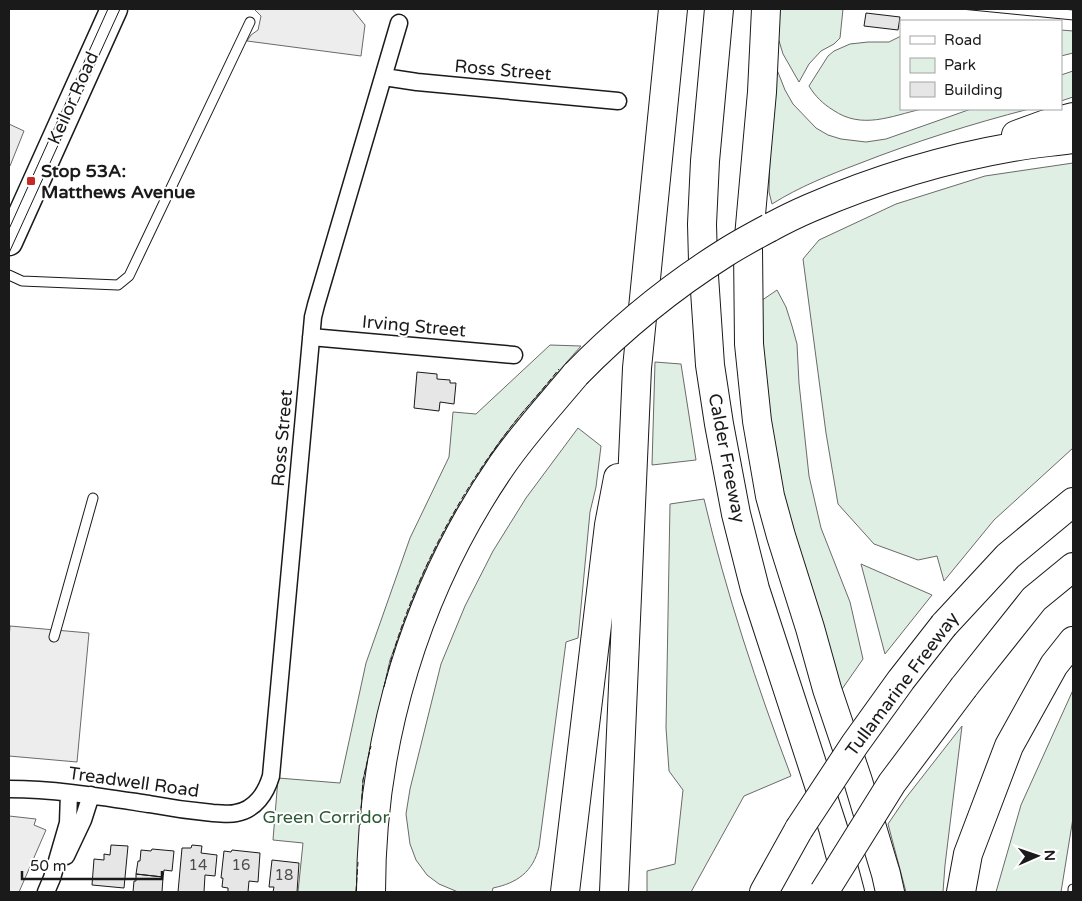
<svg xmlns="http://www.w3.org/2000/svg" width="1082" height="901" font-family="'Varela Round',sans-serif">
	<style>
		.green { fill: #e0efe3; stroke: #6a6a6a }
		.parking { fill: #ededed; stroke: #6a6a6a }
		.building { fill: #e6e6e6; stroke: #1a1a1a }
		.lines { fill: none; stroke-linecap: round; stroke-linejoin: round }
		.service-casing { stroke: #1a1a1a; stroke-width: 11 }
		.minor-casing { stroke: #1a1a1a; stroke-width: 19 }
		.primary-casing { stroke: #1a1a1a; stroke-width: 29 }
		.motorway-casing { stroke: #1a1a1a; stroke-width: 30 }
		.service { stroke: #fff; stroke-width: 9 }
		.minor { stroke: #fff; stroke-width: 16 }
		.primary { stroke: #fff; stroke-width: 26 }
		.motorway { stroke: #fff; stroke-width: 28 }
		.tram { stroke: #1a1a1a; stroke-width: 1 }
		.motorway-bridge-casing { stroke: #1a1a1a; stroke-width: 30; stroke-linecap: butt }
		.motorway-bridge { stroke: #fff; stroke-width: 28 }
		.fence { stroke: #1a1a1a; stroke-width: 1; stroke-dasharray: 6 2.5; stroke-linecap: butt }
		.poi-dot { fill: #c62828; stroke: #fff; stroke-width: 2 }
		.labels { text-anchor: middle; stroke-width: 4; stroke-linejoin: round; paint-order: stroke }
		.number-label { font-size: 15px; fill: #4d4d4d }
		.street-label { font-size: 18px; fill: #1a1a1a; stroke: #fff }
		.poi-label { font-size: 18px; font-weight: bold; fill: #1a1a1a; stroke: #fff; text-anchor: start }
		.park-label { font-size: 18px; fill: #2b5a34; stroke: #fff }
	</style>
	<rect width="100%" height="100%" fill="#fff"/>
	<!-- green -->
	<path class="green" d="M 776,9 L 843,9 L 840,38 L 834,44 L 821,51 L 809,64 L 799,82 L 783,54 L 776,31 Z
		M 1061,30 L 1073,31 L 1073,53 L 1061,56 Z
		M 901,36 L 901,109 L 922,109 C 891,116 862,130 833,110 C 823,104 815,96 809,86 L 828,56 L 834,51 L 850,44 L 868,42 L 889,42 Z
		M 770,52 L 785,90 L 793,104 L 816,128 L 828,135 L 841,139 L 866,142 L 886,139 L 971,109 L 1029,109 C 971,124 914,142 858,164 C 829,175 799,187 772,204 L 769,192 L 770,153 Z
		M 1073,71 L 1073,97 L 1061,101 L 1061,75 Z
		M 1073,163 L 1073,448 L 994,520 L 944,581 L 937,556 L 918,560 L 874,544 L 838,504 L 826,433 L 803,259 L 819,240 L 896,204 L 985,176 Z
		M 777,290 L 786,307 L 792,326 L 797,344 L 799,383 L 809,476 L 821,528 L 850,602 L 863,659 L 840,692 L 823,623 L 813,624 L 785,531 L 755,305 Z
		M 550,345 L 581,346 L 521,414 L 500,441 L 482,468 L 452,517 L 427,565 L 416,591 L 390,660 L 363,780 L 356,892 L 298,892 L 303,843 L 273,840 L 278,778 L 340,783 L 366,663 L 410,538 L 449,457 L 453,412 L 476,414 Z
		M 655,362 L 681,364 L 696,460 L 652,465 Z
		M 578,428 L 601,446 L 596,487 L 590,512 L 578,638 L 566,642 L 539,847 C 533,872 517,883 493,888 L 492,892 L 458,892 L 439,884 L 427,875 L 416,860 L 410,844 L 406,814 L 410,789 L 441,664 L 465,606 L 493,551 L 526,498 Z
		M 704,499 C 726,593 757,686 791,776 L 744,796 L 691,892 L 647,892 L 647,871 L 675,864 L 683,790 L 669,771 L 666,728 L 670,504 Z
		M 861,564 L 932,595 L 885,654 Z
		M 1073,690 L 1073,818 L 1061,892 L 996,892 L 1021,805 Z
		M 962,726 L 945,865 L 943,892 L 906,892 L 888,824 L 905,799 Z"/>
	<!-- parking -->
	<path class="parking" d="M 254,9 L 352,9 L 365,25 L 361,56 L 247,41 L 251,35 L 258,30 L 261,16 Z
		M 9,124 L 24,131 L 10,166 L 9,166 Z
		M 10,626 L 89,633 L 77,762 L 9,756 L 9,639 Z
		M 9,816 L 36,819 L 34,825 L 46,830 L 19,892 L 9,892 Z"/>
	<!-- building -->
	<path class="building" d="M 866,13 L 900,17 L 898,30 L 864,26 Z
		M 417,372 L 437,374 L 437,379 L 450,380 L 450,383 L 456,383 L 454,404 L 440,402 L 439,411 L 414,408 Z
		M 111,845 L 128,846 L 124,888 L 92,885 L 94,859 L 104,860 L 104,854 L 110,855 Z
		M 192,845 L 202,846 L 201,853 L 217,855 L 215,876 L 205,875 L 204,892 L 178,892 L 182,848 L 191,848 Z
		M 152,849 L 174,851 L 172,871 L 164,870 L 163,877 L 136,874 L 138,861 L 140,861 L 141,850 L 151,851 Z
		M 232,850 L 260,853 L 258,882 L 249,881 L 248,892 L 228,892 L 228,888 L 222,887 L 223,878 L 221,878 L 224,851 L 231,852 Z
		M 272,860 L 299,863 L 297,892 L 273,892 L 274,887 L 269,887 Z
		M 136,874 L 163,877 L 162,892 L 133,892 L 134,881 L 136,881 Z"/>
	<g class="lines">
		<!-- service casing -->
		<g class="service-casing">
			<path id="service" d="M 9,275 L 22,281 L 118,285 L 129,276 L 250,22
				M 54,637 L 93,498
				M 1073,892 L 1073,889"/>
		</g>
		<!-- minor casing -->
		<g class="minor-casing">
			<path id="minor" d="M 384,77 L 417,82 L 618,101
				M 311,337 L 514,355
				M 9,789 C 56,789 103,797 149,804 C 170,808 191,811 213,813 C 221,813 229,815 236,813 C 255,810 266,793 271,776 L 313,317 L 316,305 L 399,23
				M 66,856 L 83,820 L 91,795
				M 46,892 L 52,878 L 68,823 L 69,793"/>
		</g>
		<!-- primary casing -->
		<g class="primary-casing">
			<path id="primary" d="M 9,242 L 114,9"/>
		</g>
		<!-- motorway casing -->
		<g class="motorway-casing">
			<path id="motorway" d="M 719,9 L 705,161 L 702,224 L 703,261 L 710,365 L 719,424 L 736,514 L 755,589 L 833,828 L 850,892
				M 766,9 L 762,92 L 748,248 L 749,344 L 757,421 L 770,496 L 781,536 L 810,628 L 827,689 L 858,781 L 886,874 L 890,892
				M 1016,135 L 1046,124 L 1073,117
				M 769,228 C 782,221 796,214 810,208 C 875,180 943,159 1013,147 C 1033,143 1053,142 1073,139
				M 944,625 L 1008,556 L 1073,502
				M 964,687 L 1034,599 L 1073,567
				M 371,892 C 371,740 416,590 502,465 C 524,433 551,404 576,374
				M 565,892 L 609,525 L 618,478
				M 614,892 L 637,368 L 673,9
				M 764,892 L 799,829
				M 961,892 L 968,854 L 1009,746 L 1054,665 L 1073,641"/>
		</g>
		<!-- service -->
		<use href="#service" class="service"/>
		<!-- minor -->
		<use href="#minor" class="minor"/>
		<!-- primary -->
		<use href="#primary" class="primary"/>
		<!-- motorway -->
		<use href="#motorway" class="motorway"/>
		<!-- tram -->
		<path class="tram" d="M 961,9 L 1073,20
			M 1062,9 L 1073,10
			M 9,229 L 108,9
			M 9,253 L 120,9"/>
		<!-- motorway-bridge casing -->
		<g class="motorway-bridge-casing">
			<path id="motorway-bridge" d="M 576,374 C 621,328 671,287 725,253 C 739,244 754,236 769,228
				M 799,829 L 855,744 L 901,680 L 944,625
				M 824,892 L 892,783 L 964,687"/>
		</g>
		<!-- motorway-bridge -->
		<use href="#motorway-bridge" class="motorway-bridge"/>
		<!-- fence -->
		<path class="fence" d="M 384,687 C 404,601 448,511 501,440 C 519,415 540,393 559,369
			M 360,825 L 363,780 L 371,746
			M 356,892 L 358,862"/>
	</g>
	<!-- markers -->
	<rect class="poi-dot" x="26" y="176" width="10" height="10" rx="2.5"/>
	<g class="labels">
		<!-- number labels -->
		<g class="number-label">
			<text x="198" y="870">14</text>
			<text x="241" y="870">16</text>
			<text x="284" y="880">18</text>
		</g>
		<!-- street labels -->
		<g class="street-label">
			<text transform="translate(503 70) rotate(5)" y="6">Ross Street</text>
			<text transform="translate(73 98) rotate(-66)" y="6">Keilor Road</text>
			<text transform="translate(414 326) rotate(5)" y="6">Irving Street</text>
			<text transform="translate(282 438) rotate(-85)" y="6">Ross Street</text>
			<text transform="translate(727 458) rotate(79)" y="6">Calder Freeway</text>
			<text transform="translate(902 684) rotate(-53)" y="6">Tullamarine Freeway</text>
			<text transform="translate(134 782) rotate(8)" y="6">Treadwell Road</text>
		</g>
		<!-- poi labels -->
		<g class="poi-label">
			<text x="41" y="177">Stop 53A:<tspan x="41" dy="21">Matthews Avenue</tspan></text>
		</g>
		<!-- park labels -->
		<g class="park-label">
			<text x="326" y="823">Green Corridor</text>
		</g>
	</g>
	<!-- border -->
	<rect width="1082" height="901" fill="none" stroke="#1a1a1a" stroke-width="20"/>
	<!-- legend -->
	<rect x="900" y="20" width="162" height="90" fill="#ffffff" stroke="#a3a3a3"/>
	<rect x="910" y="36" width="25" height="8" fill="#ffffff" stroke="#a3a3a3"/>
	<text x="944" y="45" font-size="15" fill="#1a1a1a">Road</text>
	<rect x="910" y="58" width="25" height="15" fill="#e0efe3" stroke="#a3a3a3"/>
	<text x="944" y="70" font-size="15" fill="#1a1a1a">Park</text>
	<rect x="910" y="82" width="25" height="15" fill="#e6e6e6" stroke="#a3a3a3"/>
	<text x="944" y="95" font-size="15" fill="#1a1a1a">Building</text>
	<!-- north arrow -->
	<g transform="translate(1037 856) rotate(88)" stroke="#ffffff" stroke-width="4" paint-order="stroke">
	<path d="M0-4L9 19L0 12L-9 19Z" fill="#1a1a1a"/>
	<text y="-8" font-size="14" font-weight="bold" text-anchor="middle" fill="#1a1a1a">N</text>
	</g>
	<!-- scale -->
	<path d="M22 871v8h140v-8" fill="none" stroke="#1a1a1a" stroke-width="2.5"/>
	<text x="30" y="871" font-size="15" fill="#1a1a1a" stroke="#ffffff" stroke-width="4" paint-order="stroke">50 m</text>
</svg>
